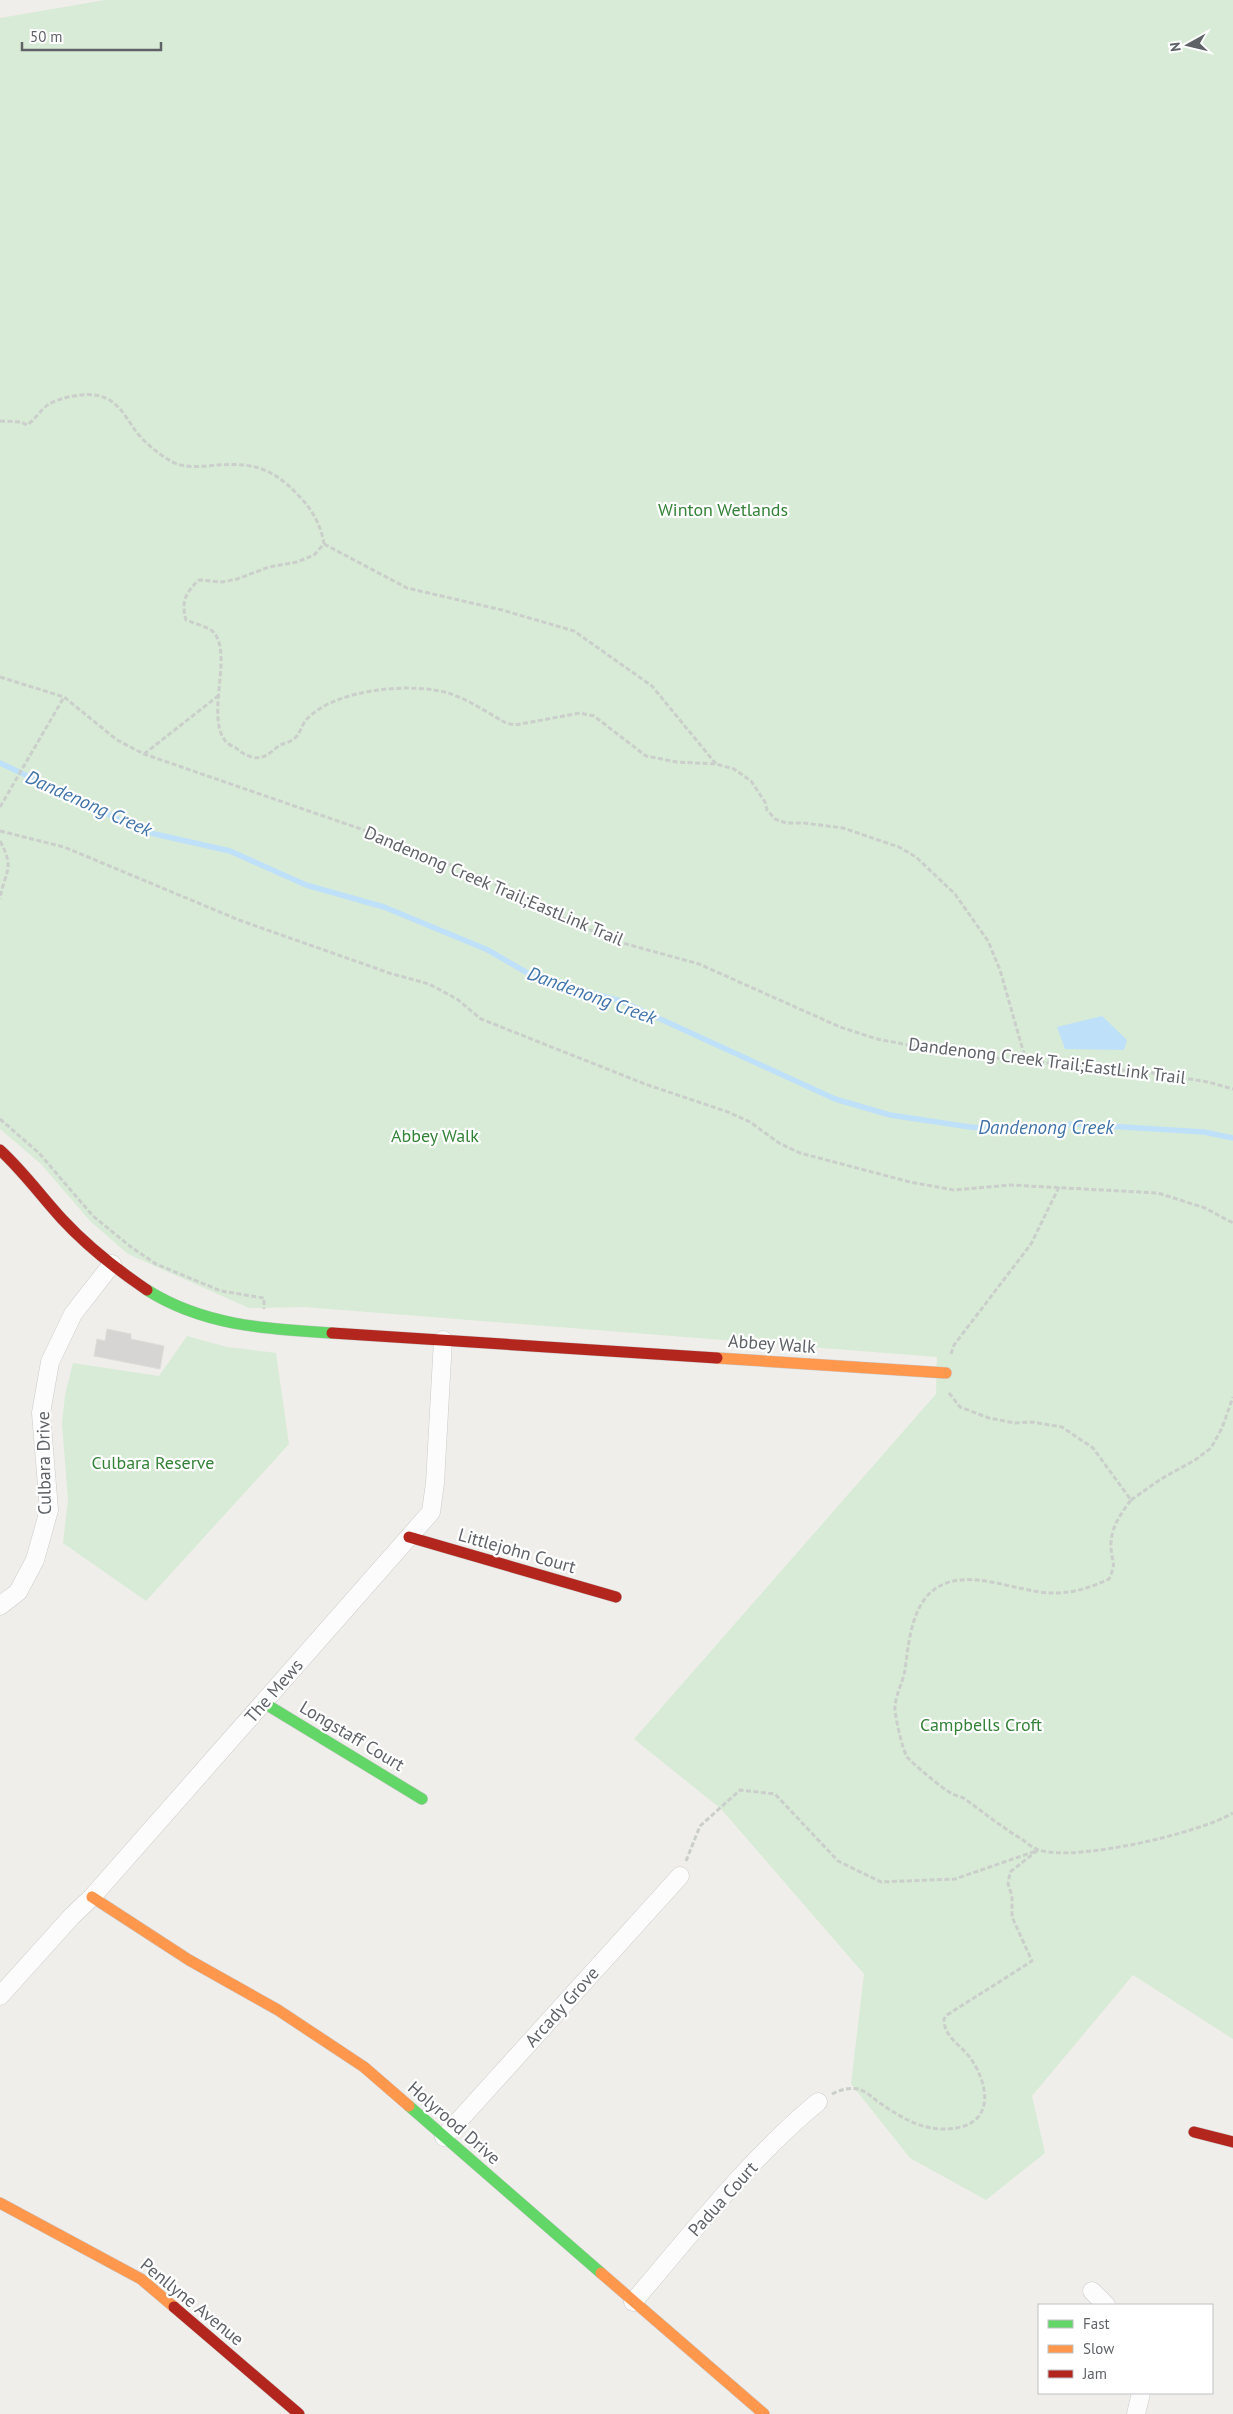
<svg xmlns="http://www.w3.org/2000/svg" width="1233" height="2414" font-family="'PT Sans',sans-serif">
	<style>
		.green { fill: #d8ebd6 }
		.water { fill: #bfe0f9 }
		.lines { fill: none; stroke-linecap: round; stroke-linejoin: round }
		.stream { stroke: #bfe0f9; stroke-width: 5.5 }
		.building { fill: #d6d5d3; stroke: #deddd9 }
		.street-casing { stroke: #cbcccc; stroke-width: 19 }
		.fast-casing { stroke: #cacacb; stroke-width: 12 }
		.slow-casing { stroke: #cacacb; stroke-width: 12 }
		.jam-casing { stroke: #cacacb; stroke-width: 12 }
		.path { stroke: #cacfcc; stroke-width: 3; stroke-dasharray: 5 2.5; stroke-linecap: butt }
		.street { stroke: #fdfcfc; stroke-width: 18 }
		.fast { stroke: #63d668; stroke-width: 11 }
		.slow { stroke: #ff974d; stroke-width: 11 }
		.jam { stroke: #b3261e; stroke-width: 11 }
		.labels { text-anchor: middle; stroke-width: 4.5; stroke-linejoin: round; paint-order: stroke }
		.park-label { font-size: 18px; fill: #348238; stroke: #fff }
		.street-label { font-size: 18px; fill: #5f6368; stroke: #fff }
		.water-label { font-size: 19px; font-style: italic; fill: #4174aa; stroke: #fff }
	</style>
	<rect width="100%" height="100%" fill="#efeeea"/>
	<!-- green -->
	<path class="green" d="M 105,0 L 1233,0 L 1233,2039 L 1133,1975 L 1032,2096 L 1045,2153 L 986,2200 L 910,2158 L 851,2084 L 864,1974 L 721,1809 L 634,1739 L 936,1394 L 937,1357 L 304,1307 L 249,1308 L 128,1254 L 90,1221 L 41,1164 L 0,1129 L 0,18 Z
		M 187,1336 L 227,1347 L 276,1353 L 289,1444 L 146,1601 L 63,1543 L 68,1500 L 62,1424 L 65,1395 L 73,1363 L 159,1376 Z"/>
	<!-- water -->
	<path class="water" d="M 1102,1016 L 1127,1040 L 1124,1050 L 1065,1049 L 1057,1027 Z"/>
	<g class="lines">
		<!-- stream -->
		<path class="stream" d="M 0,763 L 146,832 L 230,851 L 306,885 L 384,907 L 488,950 L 536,978 L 621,1001 L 835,1099 L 890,1115 L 970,1127 L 1003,1130 L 1075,1124 L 1204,1132 L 1233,1138"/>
	</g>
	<!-- building -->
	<path class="building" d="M 107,1329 L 131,1334 L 131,1339 L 164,1346 L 160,1369 L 94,1356 L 97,1339 L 105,1341 Z"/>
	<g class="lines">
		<!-- street casing -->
		<g class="street-casing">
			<path id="street" d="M 0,1606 L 18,1592 L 35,1560 L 49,1510 L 41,1413 L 50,1362 L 73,1314 L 112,1264
				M 0,1996 L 72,1916 L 92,1897 L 431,1512 L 435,1483 L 443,1340
				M 444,2137 L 680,1876
				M 1092,2291 L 1106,2305
				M 633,2302 C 692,2233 749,2159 818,2102
				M 1136,2414 L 1141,2393"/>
		</g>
		<!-- fast casing -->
		<g class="fast-casing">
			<path id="fast" d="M 147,1290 C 204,1326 267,1329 332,1333
				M 264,1703 L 422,1799
				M 409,2106 L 601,2273"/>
		</g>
		<!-- slow casing -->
		<g class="slow-casing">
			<path id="slow" d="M 717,1358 L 946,1373
				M 92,1897 L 189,1960 L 278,2010 L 364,2067 L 409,2106
				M 0,2203 L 141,2279 L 174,2307
				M 601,2273 L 764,2414"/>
		</g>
		<!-- jam casing -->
		<g class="jam-casing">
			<path id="jam" d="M 0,1150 C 23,1171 41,1196 62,1219 C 87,1246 116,1269 147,1290
				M 332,1333 L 717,1358
				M 409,1537 L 616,1597
				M 1194,2132 L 1233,2142
				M 174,2307 L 299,2414"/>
		</g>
		<!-- path -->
		<path class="path" d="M 0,421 L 21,422 L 27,425 C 35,420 41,409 49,404 C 62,397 86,392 100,396 C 118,401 125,416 135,430 C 143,441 157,453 169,460 C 179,467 193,467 206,466 C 247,462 269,464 298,495 C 312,509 321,525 324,544 L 314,555 L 297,562 L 269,567 L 237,579 L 222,582 L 199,580 C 185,593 181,602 186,620 C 194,623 204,626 211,630 C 235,648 206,713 224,739 C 226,743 232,746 236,748 C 241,752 246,756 252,757 C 265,760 270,752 279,746 C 284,742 290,743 295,738 C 301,732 302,724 307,719 C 335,689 411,682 448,693 C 468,699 488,713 506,723 L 515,725 L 580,713 L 594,716 L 646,756 L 677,762 L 716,764 L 734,769 L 751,781 L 765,802 L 767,810 L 775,819 L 786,823 L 804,823 L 843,828 L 899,847 L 916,857 L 955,894 L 988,941 L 1000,970 L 1026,1061
			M 324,544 L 407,588 L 502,610 L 574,631 L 652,686 L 716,764
			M 0,677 L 64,697 L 117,740 L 144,754 L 387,838 L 487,880 L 571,922 L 619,942 L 699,964 L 840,1027 L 877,1039 L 956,1054 L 1153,1073 L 1208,1082 L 1233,1089
			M 144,754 L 218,696
			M 0,807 L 64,697
			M 0,831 L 64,847 L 239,920 L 389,973 L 429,984 L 457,999 L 481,1019 L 645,1084 L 728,1112 L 750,1122 L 779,1143 L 800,1153 L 910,1182 L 954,1190 L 1010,1185 L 1158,1193 L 1205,1208 L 1233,1223
			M 0,841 C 16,870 4,872 0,899
			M 0,1119 L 39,1153 L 93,1216 L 131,1247 L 156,1264 L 221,1291 L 264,1298 L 264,1309
			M 951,1354 L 954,1345 L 1031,1244 L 1059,1187
			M 949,1393 L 960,1407 L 989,1418 L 1015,1423 L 1032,1422 L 1062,1427 L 1093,1448 L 1131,1500 C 1120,1515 1110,1528 1111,1548 C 1112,1564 1117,1561 1109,1579 C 1092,1587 1074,1593 1055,1593 C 1016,1594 961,1561 928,1595 C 911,1613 908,1647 905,1670 C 903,1682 896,1694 895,1706 C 894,1714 903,1751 907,1757 C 911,1762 945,1791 951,1793 C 955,1796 961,1796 965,1799 C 983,1812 1000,1826 1020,1838 C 1026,1842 1032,1848 1039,1850 C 1076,1862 1200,1833 1233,1813
			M 1131,1500 L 1161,1479 L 1195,1460 L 1211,1448 L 1222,1428 L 1233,1397
			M 686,1861 L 700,1826 L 740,1790 L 775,1794 L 838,1861 L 881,1882 L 955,1879 L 1036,1851
			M 832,2094 C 840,2090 849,2087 858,2089 C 864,2090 872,2097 877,2101 C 903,2119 928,2135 961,2127 C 994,2118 987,2084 973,2062 C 964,2046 944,2039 944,2019 L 947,2015 L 1032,1961 L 1012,1917 L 1012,1896 L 1008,1884 L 1010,1872 L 1038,1850"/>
		<!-- street -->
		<use href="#street" class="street"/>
		<!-- fast -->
		<use href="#fast" class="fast"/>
		<!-- slow -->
		<use href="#slow" class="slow"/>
		<!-- jam -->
		<use href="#jam" class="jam"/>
	</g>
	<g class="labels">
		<!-- park labels -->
		<g class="park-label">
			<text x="723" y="516">Winton Wetlands</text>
			<text x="435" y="1142">Abbey Walk</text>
			<text x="153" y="1469">Culbara Reserve</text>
			<text x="981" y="1731">Campbells Croft</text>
		</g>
		<!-- street labels -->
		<g class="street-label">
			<text transform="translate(494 886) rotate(23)" y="6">Dandenong Creek Trail;EastLink Trail</text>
			<text transform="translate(1047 1061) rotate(7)" y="6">Dandenong Creek Trail;EastLink Trail</text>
			<text transform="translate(772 1344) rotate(4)" y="6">Abbey Walk</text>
			<text transform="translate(44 1463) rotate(-91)" y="6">Culbara Drive</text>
			<text transform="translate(517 1551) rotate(16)" y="6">Littlejohn Court</text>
			<text transform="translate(274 1691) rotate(-49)" y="6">The Mews</text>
			<text transform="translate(352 1736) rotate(31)" y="6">Longstaff Court</text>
			<text transform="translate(562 2007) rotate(-48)" y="6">Arcady Grove</text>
			<text transform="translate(454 2123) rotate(41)" y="6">Holyrood Drive</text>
			<text transform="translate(723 2199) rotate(-48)" y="6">Padua Court</text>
			<text transform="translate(192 2302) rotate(39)" y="6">Penllyne Avenue</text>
		</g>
		<!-- water labels -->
		<g class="water-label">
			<text transform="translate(89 803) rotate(24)" y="7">Dandenong Creek</text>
			<text transform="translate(592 995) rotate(20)" y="7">Dandenong Creek</text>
			<text x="1046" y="1134">Dandenong Creek</text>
		</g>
	</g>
	<!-- legend -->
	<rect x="1038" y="2304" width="175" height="90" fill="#ffffff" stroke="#bfc1c3"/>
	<rect x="1048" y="2320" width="25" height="8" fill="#63d668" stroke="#bfc1c3"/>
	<text x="1083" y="2329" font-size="15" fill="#5f6368">Fast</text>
	<rect x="1048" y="2345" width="25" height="8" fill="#ff974d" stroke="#bfc1c3"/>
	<text x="1083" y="2354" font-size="15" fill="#5f6368">Slow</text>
	<rect x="1048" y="2370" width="25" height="8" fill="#b3261e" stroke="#bfc1c3"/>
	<text x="1083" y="2379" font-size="15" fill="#5f6368">Jam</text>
	<!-- north arrow -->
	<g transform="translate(1188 45) rotate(262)" stroke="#ffffff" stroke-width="4" paint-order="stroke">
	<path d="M0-4L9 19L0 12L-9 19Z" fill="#5f6368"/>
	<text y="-8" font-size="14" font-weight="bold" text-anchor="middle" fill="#5f6368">N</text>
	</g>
	<!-- scale -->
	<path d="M22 42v8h139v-8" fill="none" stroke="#5f6368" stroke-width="2.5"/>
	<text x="30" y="42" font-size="15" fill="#5f6368" stroke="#ffffff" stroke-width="4" paint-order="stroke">50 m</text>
</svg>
